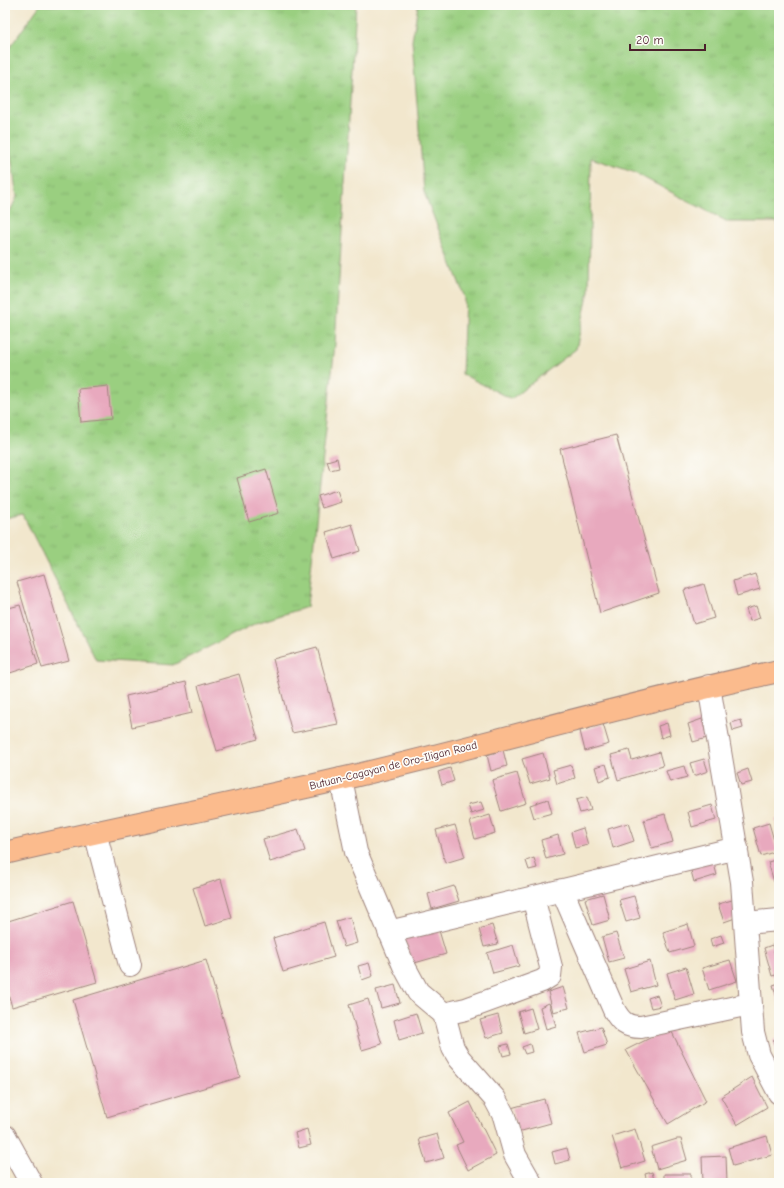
<svg xmlns="http://www.w3.org/2000/svg" width="784" height="1188" font-family="'Comic Neue',sans-serif">
	<style>
		.grass { fill: url(#grass-tufts); stroke: #727756 }
		.building { fill: #e8a9be }
		.lines { fill: none; stroke-linecap: round; stroke-linejoin: round }
		.minor-casing { stroke: #9e837c; stroke-width: 24 }
		.highway-casing { stroke: #9e837c; stroke-width: 24 }
		.minor { stroke: #fff; stroke-width: 22 }
		.highway { stroke: #fbbb8d; stroke-width: 22 }
		.labels { text-anchor: middle; stroke-width: 3.5; stroke-linejoin: round; paint-order: stroke }
		.street-label { font-size: 11px; fill: #4a1f2b; stroke: #fdfcf7 }
	</style>
	<defs>
		<pattern id="grass-tufts" width="24" height="20" patternUnits="userSpaceOnUse"><rect width="24" height="20" fill="#9acf80"/><path d="M3 7l-1-3M5 7V3M7 7l1-3M15 17l-1-3M17 17v-4M19 17l1-3" fill="none" stroke="#86b16f"/></pattern>
	</defs>
	<rect width="100%" height="100%" fill="#fdfcf7"/>
	<filter id="ink" filterUnits="userSpaceOnUse"><feTurbulence type="fractalNoise" baseFrequency=".025" numOctaves="2"/><feDisplacementMap in="SourceGraphic" scale="8" xChannelSelector="R" yChannelSelector="G"/><feConvolveMatrix kernelMatrix="1 2 1 2 8 2 1 2 1" color-interpolation-filters="sRGB"/></filter>
	<filter id="wash" filterUnits="userSpaceOnUse"><feTurbulence type="fractalNoise" baseFrequency=".012" numOctaves="4" result="noise"/><feDisplacementMap in="SourceGraphic" scale="16" xChannelSelector="R" yChannelSelector="G"/><feGaussianBlur stdDeviation="0.9" result="paint"/><feColorMatrix in="noise" values="0 0 0 0 0 0 0 0 0 0 0 0 0 0 0 0 0 1.4 0 .05"/><feComposite in="paint" operator="in"/></filter>
	<g filter="url(#wash)">
		<rect width="100%" height="100%" fill="#f2e7cd"/>
		<!-- grass -->
		<path class="grass" d="M 40,5 L 356,5 L 335,344 L 307,607 L 256,623 L 173,665 L 96,660 L 23,515 L 5,519 L 5,221 L 17,197 L 5,116 L 5,54 Z
			M 418,5 L 779,5 L 779,227 L 777,222 L 728,222 L 633,172 L 591,158 L 589,291 L 576,349 L 511,399 L 462,374 L 465,298 L 424,192 L 412,41 Z"/>
		<g id="blocks">
			<!-- building -->
			<path class="building" d="M 108,386 L 111,419 L 81,422 L 78,389 Z
				M 616,435 L 659,593 L 600,613 L 560,449 Z
				M 337,458 L 339,468 L 330,470 L 327,461 Z
				M 266,469 L 279,513 L 249,522 L 237,478 Z
				M 337,490 L 341,502 L 322,508 L 318,496 Z
				M 352,524 L 360,551 L 334,559 L 326,532 Z
				M 44,574 L 69,661 L 42,668 L 17,582 Z
				M 755,574 L 760,589 L 737,596 L 733,581 Z
				M 704,584 L 714,618 L 694,624 L 684,590 Z
				M 20,605 L 38,664 L 10,673 L 5,656 L 5,609 Z
				M 756,606 L 760,618 L 750,621 L 746,609 Z
				M 317,647 L 338,724 L 292,733 L 273,659 Z
				M 239,674 L 258,739 L 217,751 L 198,686 Z
				M 186,682 L 192,713 L 132,727 L 126,696 Z
				M 702,719 L 707,738 L 693,742 L 688,724 Z
				M 741,720 L 743,728 L 733,731 L 731,723 Z
				M 667,723 L 670,735 L 661,738 L 658,726 Z
				M 603,724 L 609,744 L 585,751 L 580,731 Z
				M 503,750 L 507,766 L 491,771 L 487,755 Z
				M 629,750 L 632,760 L 659,752 L 663,766 L 618,780 L 611,755 Z
				M 543,753 L 550,778 L 530,784 L 522,759 Z
				M 704,759 L 708,771 L 694,776 L 690,763 Z
				M 606,764 L 610,777 L 599,781 L 595,767 Z
				M 571,765 L 575,778 L 557,784 L 553,770 Z
				M 684,766 L 687,777 L 670,782 L 666,771 Z
				M 450,768 L 454,781 L 442,785 L 438,772 Z
				M 748,769 L 752,782 L 741,785 L 737,773 Z
				M 517,773 L 526,803 L 501,811 L 492,780 Z
				M 587,797 L 591,810 L 580,813 L 576,800 Z
				M 548,799 L 552,813 L 534,818 L 530,805 Z
				M 481,802 L 484,810 L 471,814 L 468,805 Z
				M 712,805 L 716,820 L 692,827 L 688,812 Z
				M 665,814 L 673,842 L 652,848 L 644,820 Z
				M 490,815 L 495,833 L 475,839 L 470,821 Z
				M 779,819 L 779,832 L 775,820 Z
				M 628,823 L 634,841 L 613,848 L 608,829 Z
				M 769,823 L 777,851 L 761,856 L 753,828 Z
				M 455,825 L 465,857 L 445,863 L 436,830 Z
				M 583,828 L 588,845 L 575,848 L 571,832 Z
				M 298,829 L 305,851 L 270,862 L 263,839 Z
				M 558,835 L 563,854 L 546,859 L 541,840 Z
				M 534,858 L 537,868 L 529,870 L 526,861 Z
				M 779,859 L 779,881 L 774,882 L 768,862 Z
				M 713,860 L 717,875 L 694,882 L 690,867 Z
				M 221,879 L 232,918 L 205,926 L 193,888 Z
				M 454,886 L 459,901 L 432,909 L 428,894 Z
				M 603,894 L 610,920 L 593,925 L 585,899 Z
				M 634,896 L 640,918 L 626,922 L 619,900 Z
				M 732,900 L 738,917 L 724,922 L 718,904 Z
				M 73,901 L 97,982 L 12,1007 L 5,983 L 5,922 Z
				M 350,917 L 357,943 L 344,947 L 336,921 Z
				M 324,922 L 334,957 L 283,972 L 273,938 Z
				M 688,924 L 694,946 L 670,953 L 663,932 Z
				M 492,925 L 498,944 L 484,947 L 479,929 Z
				M 438,927 L 446,954 L 411,964 L 404,937 Z
				M 616,933 L 624,958 L 609,962 L 602,937 Z
				M 721,935 L 724,943 L 712,947 L 710,939 Z
				M 513,945 L 519,966 L 493,973 L 487,953 Z
				M 772,945 L 779,968 L 779,974 L 772,976 L 764,948 Z
				M 206,960 L 240,1077 L 107,1117 L 73,1000 Z
				M 730,960 L 737,981 L 709,990 L 702,968 Z
				M 650,961 L 656,985 L 631,992 L 624,969 Z
				M 369,963 L 373,976 L 362,980 L 358,966 Z
				M 686,967 L 694,994 L 675,1000 L 667,973 Z
				M 779,983 L 779,1004 L 773,985 Z
				M 395,985 L 400,1003 L 381,1008 L 376,990 Z
				M 563,987 L 569,1008 L 553,1012 L 548,992 Z
				M 657,995 L 661,1006 L 651,1008 L 648,998 Z
				M 368,999 L 382,1044 L 362,1050 L 349,1005 Z
				M 549,1003 L 556,1026 L 546,1029 L 540,1007 Z
				M 531,1008 L 537,1029 L 524,1033 L 518,1012 Z
				M 416,1013 L 422,1033 L 399,1040 L 394,1020 Z
				M 498,1015 L 503,1033 L 486,1038 L 480,1020 Z
				M 601,1027 L 607,1045 L 585,1052 L 579,1033 Z
				M 670,1028 L 706,1101 L 668,1124 L 626,1050 Z
				M 779,1038 L 779,1058 L 773,1040 Z
				M 508,1044 L 511,1054 L 503,1056 L 500,1046 Z
				M 530,1044 L 532,1052 L 525,1054 L 522,1047 Z
				M 752,1077 L 767,1107 L 737,1125 L 721,1097 Z
				M 544,1099 L 551,1123 L 518,1132 L 511,1108 Z
				M 470,1102 L 496,1155 L 468,1170 L 456,1145 L 463,1142 L 449,1113 Z
				M 307,1129 L 311,1145 L 299,1148 L 295,1133 Z
				M 635,1129 L 645,1161 L 622,1168 L 612,1136 Z
				M 437,1134 L 444,1158 L 426,1163 L 419,1139 Z
				M 767,1136 L 772,1155 L 733,1166 L 728,1148 Z
				M 677,1139 L 681,1139 L 687,1160 L 657,1169 L 651,1147 Z
				M 567,1148 L 570,1160 L 555,1164 L 552,1152 Z
				M 726,1156 L 727,1183 L 703,1183 L 702,1157 Z
				M 652,1172 L 654,1180 L 647,1182 L 645,1174 Z
				M 664,1174 L 691,1174 L 691,1183 L 664,1183 Z"/>
		</g>
	</g>
	<g filter="url(#ink)">
		<use href="#blocks" fill-opacity="0" stroke="#9e837c" stroke-width="1"/>
		<g class="lines">
			<!-- minor casing -->
			<g class="minor-casing">
				<path id="minor" d="M 709,686 L 742,882 L 753,1032 L 759,1055 L 779,1093
					M 341,779 L 356,852 L 404,966 L 418,992 L 444,1014 L 466,1009 L 542,981 L 550,976 L 551,967 L 533,897
					M 95,832 L 130,965
					M 562,890 L 614,1010 C 621,1022 626,1027 641,1027 L 750,1004
					M 745,923 L 779,920
					M 389,932 L 737,848
					M 444,1014 L 453,1048 L 459,1058 L 495,1099 L 504,1116 L 515,1155 L 531,1183
					M 5,1136 L 31,1183"/>
			</g>
			<!-- highway casing -->
			<g class="highway-casing">
				<path id="highway" d="M 5,853 C 116,827 229,805 341,779 C 487,745 632,702 779,671"/>
			</g>
			<!-- minor -->
			<use href="#minor" class="minor"/>
			<!-- highway -->
			<use href="#highway" class="highway"/>
		</g>
	</g>
	<g class="labels">
		<!-- street labels -->
		<g class="street-label">
			<text transform="translate(393 765) rotate(-14)" y="4">Butuan-Cagayan de Oro-Iligan Road</text>
		</g>
	</g>
	<!-- margin -->
	<rect width="784" height="1188" fill="none" stroke="#fdfcf7" stroke-width="20"/>
	<!-- scale -->
	<path d="M630 44v6h75v-6" fill="none" stroke="#4a1f2b" stroke-width="2"/>
	<text x="636" y="44" font-size="12" fill="#4a1f2b" stroke="#fdfcf7" stroke-width="3" paint-order="stroke">20 m</text>
</svg>
